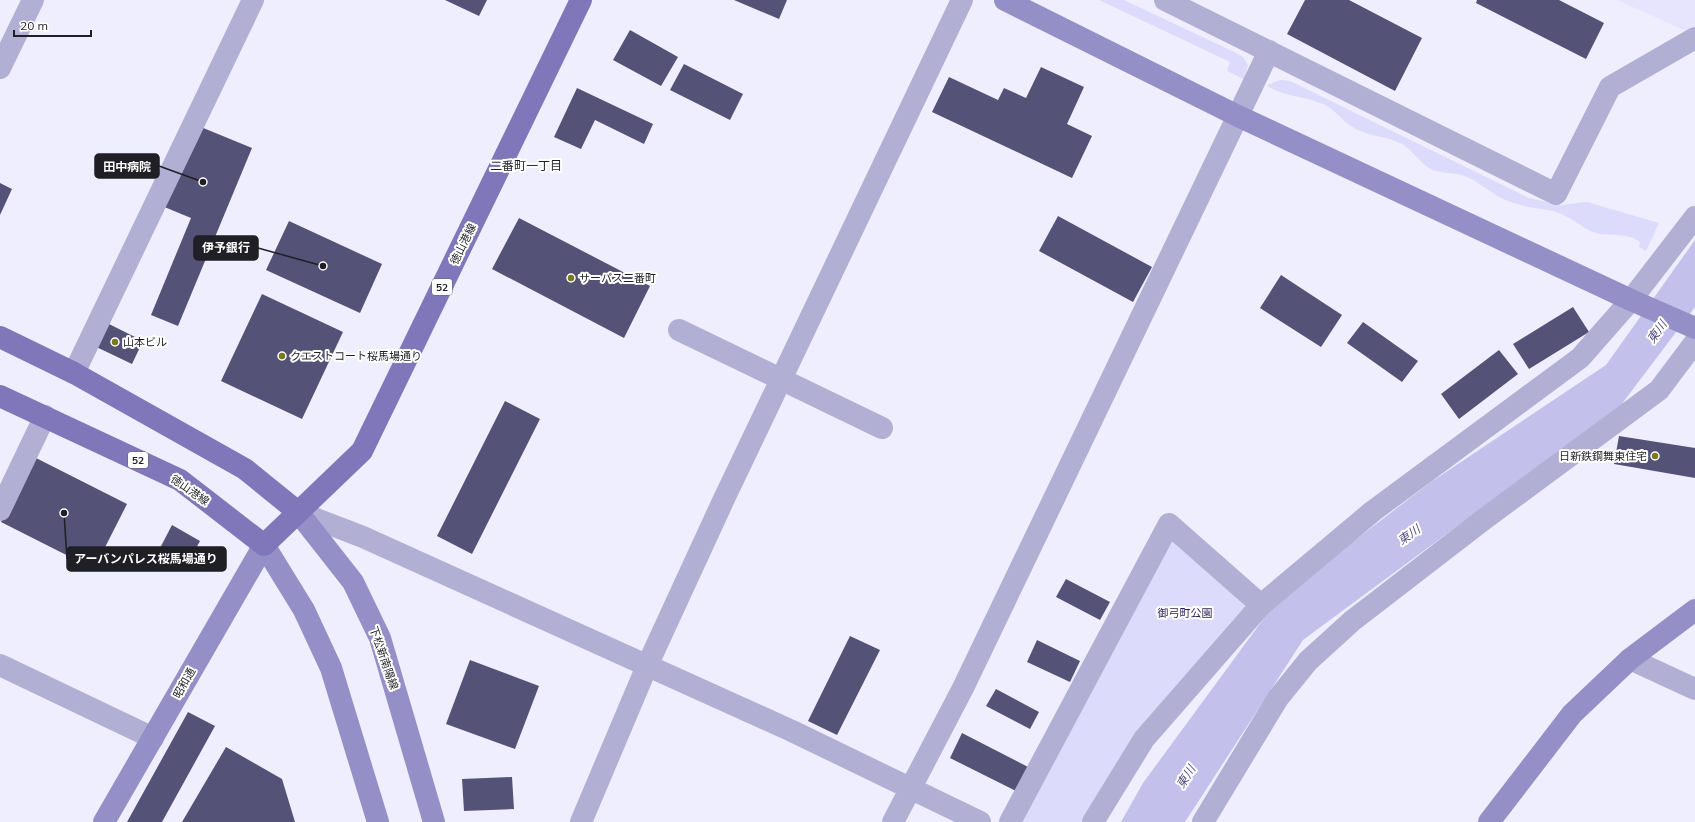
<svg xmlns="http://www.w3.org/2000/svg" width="1695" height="822" font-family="Mulish,'Noto Sans JP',sans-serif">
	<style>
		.built { fill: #e7e5fd }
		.green { fill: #dddbfb }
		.water { fill: #c3c0eb }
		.building { fill: #555277 }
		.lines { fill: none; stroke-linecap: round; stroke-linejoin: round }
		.street { stroke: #b2afd5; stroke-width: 22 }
		.secondary { stroke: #958fc7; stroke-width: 22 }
		.primary { stroke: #8077bb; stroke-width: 22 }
		.poi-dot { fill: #7a791f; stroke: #fff; stroke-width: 1.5 }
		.labels { text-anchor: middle; stroke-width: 4; stroke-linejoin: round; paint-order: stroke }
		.shield { fill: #fff; stroke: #626266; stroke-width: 1 }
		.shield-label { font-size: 10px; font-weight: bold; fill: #1f1f25 }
		.street-label { font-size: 11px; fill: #1f1f25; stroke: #fff }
		.poi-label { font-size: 11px; fill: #1f1f25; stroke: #fff; text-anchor: start }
		.park-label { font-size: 11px; fill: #291f52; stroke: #fff }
		.neighbourhood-label { font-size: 12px; fill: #1f1f25; stroke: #fff }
		.water-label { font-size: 12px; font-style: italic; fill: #554d85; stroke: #fff }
		.leader { fill: none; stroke: #1f1f25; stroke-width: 1.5 }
		.callout-dot { fill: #1f1f25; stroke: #fff; stroke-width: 1.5 }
		.callout { fill: #1f1f25; stroke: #1f1f25; stroke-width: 1.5 }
		.callout-label { font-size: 12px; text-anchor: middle; font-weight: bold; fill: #fff }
	</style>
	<rect width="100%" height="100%" fill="#efeefe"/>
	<!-- built -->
	<path class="built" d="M 1617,0 L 1695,0 L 1695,35 Z"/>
	<!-- green -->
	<path class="green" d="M 1099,0 L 1124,0 L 1232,51 L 1243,57 L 1248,65 L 1244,79 L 1227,71 L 1230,62 Z
		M 1281,80 L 1290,81 L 1529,198 L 1560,205 L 1587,202 L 1659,223 L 1646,251 L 1639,247 L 1640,242 C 1628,232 1611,237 1596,233 C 1583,229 1573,218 1559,213 C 1547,208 1533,209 1521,205 C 1514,203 1507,201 1501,198 C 1488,191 1476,179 1461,175 C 1451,172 1439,174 1429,168 C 1419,161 1412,150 1402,144 C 1388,136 1370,137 1356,129 C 1343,123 1337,111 1325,105 C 1306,96 1285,97 1267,86 L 1274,82 Z
		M 1174,538 L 1248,608 L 1086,822 L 1020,822 Z"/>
	<!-- water -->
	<path class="water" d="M 1695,240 L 1695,307 L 1621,405 L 1303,640 L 1185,822 L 1121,822 L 1143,783 L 1278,599 L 1431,482 L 1606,365 Z"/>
	<!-- building -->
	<path class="building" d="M 445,0 L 487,0 L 479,16 Z
		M 734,0 L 787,0 L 779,19 Z
		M 1305,0 L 1349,0 L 1422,38 L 1395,91 L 1287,34 Z
		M 1477,0 L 1559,0 L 1604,23 L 1586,59 L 1476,3 Z
		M 630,30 L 678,57 L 661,86 L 613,60 Z
		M 684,64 L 743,94 L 730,120 L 670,90 Z
		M 1041,67 L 1084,87 L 1067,124 L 1092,136 L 1072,178 L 932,112 L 949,77 L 998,100 L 1004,88 L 1026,98 Z
		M 577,88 L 653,124 L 644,144 L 595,120 L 581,149 L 554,137 Z
		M 196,125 L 252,148 L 178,326 L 151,315 L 191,218 L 162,206 Z
		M 0,183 L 12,189 L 0,215 Z
		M 1058,216 L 1152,267 L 1133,302 L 1039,251 Z
		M 519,218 L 650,286 L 624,338 L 492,269 Z
		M 289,221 L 382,264 L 360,313 L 266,270 Z
		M 1281,275 L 1342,315 L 1321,347 L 1260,308 Z
		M 262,294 L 343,332 L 302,419 L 221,381 Z
		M 1573,307 L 1589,332 L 1529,369 L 1513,344 Z
		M 99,319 L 143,341 L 132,364 L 88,343 Z
		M 1363,322 L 1418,361 L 1402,382 L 1347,343 Z
		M 1499,350 L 1518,374 L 1459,419 L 1441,394 Z
		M 505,401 L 540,419 L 472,554 L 437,536 Z
		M 1619,436 L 1695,448 L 1695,478 L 1614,464 Z
		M 34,457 L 127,504 L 94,569 L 1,522 Z
		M 172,525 L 200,541 L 187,565 L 159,550 Z
		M 1066,579 L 1110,602 L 1100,620 L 1056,597 Z
		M 850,636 L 880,650 L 837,735 L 808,721 Z
		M 1037,640 L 1080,661 L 1070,682 L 1027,662 Z
		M 470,660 L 539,686 L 515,749 L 446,724 Z
		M 996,689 L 1039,712 L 1030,729 L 986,706 Z
		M 188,712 L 215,726 L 162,822 L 127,822 Z
		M 962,733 L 1032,769 L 1020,793 L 950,758 Z
		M 226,747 L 282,779 L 295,822 L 182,822 Z
		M 512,777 L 514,809 L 464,811 L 462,779 Z"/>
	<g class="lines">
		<!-- street -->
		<path class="street" d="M 1165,0 L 1556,194 L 1610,87 L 1695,38
			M 0,68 L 33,0
			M 679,330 L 882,428
			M 74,373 L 253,0
			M 0,510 L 45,416
			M 298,512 L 363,537 L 792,731 L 980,822
			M 1630,659 L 1695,689
			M 0,665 L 153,738
			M 581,822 L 647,666 L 723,501 L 962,0
			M 893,822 L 963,688 L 1269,51
			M 1010,822 L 1169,524 L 1261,605
			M 1093,822 L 1144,739 L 1261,605 L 1373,511 L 1580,358 L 1631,300 L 1695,217
			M 1203,822 L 1278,698 L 1308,661 L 1352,621 L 1483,520 L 1659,390 L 1695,342"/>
		<!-- secondary -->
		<path class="secondary" d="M 1005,0 L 1238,116 L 1631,300 L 1695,328
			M 298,512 L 353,582 L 380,638 L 434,822
			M 104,822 L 264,545 L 304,610 L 331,668 L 378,822
			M 1489,822 L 1572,714 L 1630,659 L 1695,610"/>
		<!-- primary -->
		<path class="primary" d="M 0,337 L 74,373 L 245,469 L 298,512
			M 0,396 L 180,480 L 264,545 L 362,451 L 581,0"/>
	</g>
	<!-- markers -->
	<g class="poi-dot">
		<circle cx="571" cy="278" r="4"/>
		<circle cx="115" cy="342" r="4"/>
		<circle cx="282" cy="356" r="4"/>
		<circle cx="1655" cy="456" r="4"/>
	</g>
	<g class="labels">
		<!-- shield labels -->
		<g class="shield">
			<rect x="432" y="279" width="20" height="16" rx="3"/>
			<rect x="128" y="452" width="20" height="16" rx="3"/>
		</g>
		<g class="shield-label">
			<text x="442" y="291">52</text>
			<text x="138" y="464">52</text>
		</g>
		<!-- street labels -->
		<g class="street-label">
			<text transform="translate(463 244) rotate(-64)" y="4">徳山港線</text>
			<text transform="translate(190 490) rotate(35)" y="4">徳山港線</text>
			<text transform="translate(384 658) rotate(71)" y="4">下松新南陽線</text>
			<text transform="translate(184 683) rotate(-61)" y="4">昭和通</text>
		</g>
		<!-- poi labels -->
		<g class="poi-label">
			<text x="579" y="282">サーパス二番町</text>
			<text x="123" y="346">山本ビル</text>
			<text x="290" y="360">クエストコート桜馬場通り</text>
			<text x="1647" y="460" text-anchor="end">日新鉄鋼舞東住宅</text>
		</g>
		<!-- park labels -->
		<g class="park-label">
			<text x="1185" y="617">御弓町公園</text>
		</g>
		<!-- neighbourhood labels -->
		<g class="neighbourhood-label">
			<text x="526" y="170">二番町一丁目</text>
		</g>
		<!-- water labels -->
		<g class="water-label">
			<text transform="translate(1657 332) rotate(-54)" y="4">東川</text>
			<text transform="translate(1409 535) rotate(-35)" y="4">東川</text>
			<text transform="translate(1186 777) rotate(-58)" y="4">東川</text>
		</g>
	</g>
	<!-- callouts -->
	<path class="leader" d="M203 182L159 166M323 266L258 248M64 513L67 559"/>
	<g class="callout-dot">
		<circle cx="203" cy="182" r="4"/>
		<circle cx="323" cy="266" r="4"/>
		<circle cx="64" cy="513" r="4"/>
	</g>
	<g class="callout">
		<rect x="95" y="154" width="64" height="24" rx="4"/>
		<rect x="194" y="236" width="64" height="24" rx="4"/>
		<rect x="67" y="547" width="159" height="24" rx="4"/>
	</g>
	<g class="callout-label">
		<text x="127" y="171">田中病院</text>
		<text x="226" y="252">伊予銀行</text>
		<text x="146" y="563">アーバンパレス桜馬場通り</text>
	</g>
	<!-- scale -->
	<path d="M14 30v6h77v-6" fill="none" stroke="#1f1f25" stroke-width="2"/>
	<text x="20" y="30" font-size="12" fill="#1f1f25" stroke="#ffffff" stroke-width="3" paint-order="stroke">20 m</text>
</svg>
